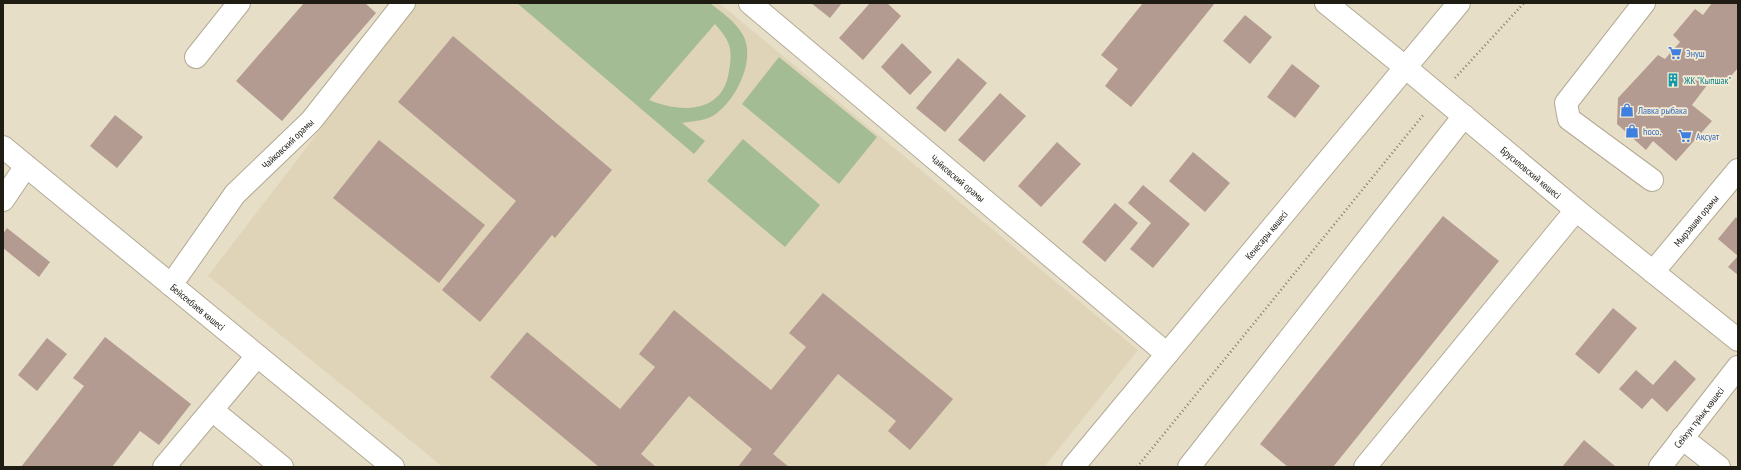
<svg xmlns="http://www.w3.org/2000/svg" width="1741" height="470" font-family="'PT Sans Narrow',sans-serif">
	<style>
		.built { fill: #dfd4b7 }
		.green { fill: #a4bc94; fill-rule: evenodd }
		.building { fill: #b39b92 }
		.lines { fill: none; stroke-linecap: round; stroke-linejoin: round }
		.minor-casing { stroke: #b2aa95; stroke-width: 24 }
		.major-casing { stroke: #b2aa95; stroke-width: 24 }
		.path { stroke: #827c6d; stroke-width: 2.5; stroke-dasharray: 1 3; stroke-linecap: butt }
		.minor { stroke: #fff; stroke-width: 22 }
		.major { stroke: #fff; stroke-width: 22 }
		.labels { text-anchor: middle; stroke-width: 3.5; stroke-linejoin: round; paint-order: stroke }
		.shop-label { font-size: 10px; fill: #366cbe; stroke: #f4ebd5; text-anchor: start }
		.culture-label { font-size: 10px; fill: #0d838f; stroke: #f4ebd5; text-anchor: start }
		.street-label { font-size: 10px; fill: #1f1c14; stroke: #f4ebd5 }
	</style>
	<rect width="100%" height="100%" fill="#e7dec8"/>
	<!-- built -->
	<path class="built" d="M 417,3 L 719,3 L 1138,350 L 1044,467 L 443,467 L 208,276 Z"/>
	<!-- green -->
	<path class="green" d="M 517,3 L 710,3 C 722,13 735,21 743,35 C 756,59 737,98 717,113 C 707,121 694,121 682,123 L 705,141 L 694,154 ZM 715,24 C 730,41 733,48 729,71 C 723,114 681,113 649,100 Z
		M 779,57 L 877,137 L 839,184 L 742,104 Z
		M 743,139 L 820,205 L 785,247 L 707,181 Z"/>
	<!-- building -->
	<path class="building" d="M 304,3 L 365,3 L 376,13 L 282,121 L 236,81 Z
		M 811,3 L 842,3 L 830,18 Z
		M 870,3 L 887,3 L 901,16 L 863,60 L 839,38 Z
		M 1143,3 L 1215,3 L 1131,107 L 1105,86 L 1118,69 L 1101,55 Z
		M 1712,3 L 1738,3 L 1738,68 L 1724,84 L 1714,76 L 1692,105 L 1712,121 L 1676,161 L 1653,141 L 1646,150 L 1617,124 L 1618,98 L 1658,55 L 1665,59 L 1680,42 L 1673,35 L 1695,9 L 1703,15 Z
		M 1245,15 L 1272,37 L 1250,64 L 1223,41 Z
		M 453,36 L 612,170 L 555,238 L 552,235 L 480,322 L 442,290 L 516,201 L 398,102 Z
		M 902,43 L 932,72 L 910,95 L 881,67 Z
		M 958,58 L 987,83 L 945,132 L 916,108 Z
		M 1292,64 L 1320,86 L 1295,118 L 1267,97 Z
		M 1000,93 L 1026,116 L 984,162 L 958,140 Z
		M 115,115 L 143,137 L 117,168 L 90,146 Z
		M 379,140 L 485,225 L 439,283 L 333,198 Z
		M 1057,142 L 1081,164 L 1041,207 L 1018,186 Z
		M 1193,152 L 1230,183 L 1205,212 L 1169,181 Z
		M 1143,185 L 1190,224 L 1153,268 L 1130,249 L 1151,223 L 1128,203 Z
		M 1115,203 L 1138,223 L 1105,262 L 1082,242 Z
		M 1443,216 L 1499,261 L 1333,467 L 1288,467 L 1260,444 Z
		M 1736,217 L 1738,219 L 1738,275 L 1728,267 L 1738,256 L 1718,239 Z
		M 7,228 L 50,262 L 39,277 L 3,248 L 3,234 Z
		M 823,293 L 953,399 L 910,450 L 888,431 L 896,421 L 838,374 L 773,454 L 789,467 L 738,467 L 752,449 L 689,396 L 641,454 L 656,467 L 599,467 L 490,377 L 527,332 L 620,409 L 655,367 L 639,354 L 674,310 L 771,390 L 806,347 L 789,333 Z
		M 1613,308 L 1637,328 L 1599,374 L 1575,354 Z
		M 105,337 L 191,404 L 159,445 L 140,431 L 112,467 L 21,467 L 84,386 L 73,378 Z
		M 47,338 L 67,354 L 37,391 L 18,375 Z
		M 1675,360 L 1696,379 L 1667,412 L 1652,398 L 1642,409 L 1619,389 L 1636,370 L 1653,385 Z
		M 1584,440 L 1616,467 L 1562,467 Z"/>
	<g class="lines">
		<!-- minor casing -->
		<g class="minor-casing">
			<g id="minor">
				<path id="s1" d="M 750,3 L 1167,354"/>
				<path id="s2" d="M 1326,3 L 1405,67 L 1576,210 L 1738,340"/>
				<path d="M 1644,3 L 1566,103 L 1569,119 L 1652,180"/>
				<path d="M 196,57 L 239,3"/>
				<path id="s3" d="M 3,147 L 393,467"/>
				<path d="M 3,200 L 26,166"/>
				<path id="s4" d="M 1653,272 L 1738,170"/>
				<path id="s5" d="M 171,285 L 235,194 L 311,121 L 404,3"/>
				<path d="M 212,410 L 282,467"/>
				<path d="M 1682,438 L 1719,467"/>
				<path d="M 164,467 L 257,356"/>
				<path d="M 1189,467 L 1464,116"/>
				<path d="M 1365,467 L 1576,210"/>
				<path id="s6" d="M 1660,467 L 1738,367"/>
			</g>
		</g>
		<!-- major casing -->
		<g class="major-casing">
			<g id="major">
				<path id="s7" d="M 1073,467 L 1459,3"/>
			</g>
		</g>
		<!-- path -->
		<path class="path" d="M 1455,78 L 1524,3
			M 1137,467 L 1424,114"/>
		<!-- minor -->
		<use href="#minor" class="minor"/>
		<!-- major -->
		<use href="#major" class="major"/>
	</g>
	<!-- icons -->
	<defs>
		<g id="supermarket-bare" transform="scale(1.08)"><path d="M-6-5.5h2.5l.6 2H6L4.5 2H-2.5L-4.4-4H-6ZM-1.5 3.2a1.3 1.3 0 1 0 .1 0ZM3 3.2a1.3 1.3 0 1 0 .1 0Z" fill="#3f7fe0" stroke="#f4ebd5" stroke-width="2.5" paint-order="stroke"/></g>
		<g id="building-bare" transform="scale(1.08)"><path d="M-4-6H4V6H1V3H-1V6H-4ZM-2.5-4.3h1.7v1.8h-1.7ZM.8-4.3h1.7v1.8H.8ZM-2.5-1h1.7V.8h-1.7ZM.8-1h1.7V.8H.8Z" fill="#0f9aa8" stroke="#f4ebd5" stroke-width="2.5" paint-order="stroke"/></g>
		<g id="shop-bare" transform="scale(1.08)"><path d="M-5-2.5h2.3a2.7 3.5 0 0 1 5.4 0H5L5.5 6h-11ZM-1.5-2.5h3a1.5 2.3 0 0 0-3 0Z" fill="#3f7fe0" stroke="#f4ebd5" stroke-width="2.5" paint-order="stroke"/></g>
	</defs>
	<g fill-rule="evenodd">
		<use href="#supermarket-bare" x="1675" y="53"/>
		<use href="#building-bare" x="1673" y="80"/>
		<use href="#shop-bare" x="1627" y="110"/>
		<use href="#shop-bare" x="1632" y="131"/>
		<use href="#supermarket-bare" x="1685" y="136"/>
	</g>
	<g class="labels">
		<!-- shop labels -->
		<g class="shop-label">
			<text x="1686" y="57">Энуш</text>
			<text x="1638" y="114">Лавка рыбака</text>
			<text x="1643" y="135">hoco.</text>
			<text x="1696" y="140">Ақсуат</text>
		</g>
		<!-- culture labels -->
		<g class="culture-label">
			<text x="1684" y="84">ЖК "Кыпшак"</text>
		</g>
		<!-- street labels -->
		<g class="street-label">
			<text dy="4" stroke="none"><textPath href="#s5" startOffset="184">Чайковский орамы</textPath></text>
			<text dy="4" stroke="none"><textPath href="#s2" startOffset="266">Брусиловский көшесі</textPath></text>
			<text dy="4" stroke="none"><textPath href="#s1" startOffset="272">Чайковский орамы</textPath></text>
			<text dy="4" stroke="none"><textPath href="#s4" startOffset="67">Мырзашөл орамы</textPath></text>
			<text dy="4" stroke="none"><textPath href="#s7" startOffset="302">Кенесары көшесі</textPath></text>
			<text dy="4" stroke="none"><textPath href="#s3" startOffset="252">Бейсекбаев көшесі</textPath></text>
			<text dy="4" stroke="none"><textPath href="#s6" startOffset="63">Сейхун тұйық көшесі</textPath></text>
		</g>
	</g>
	<!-- border -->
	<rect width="1741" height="470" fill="none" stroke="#1f1c14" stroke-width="8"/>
</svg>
